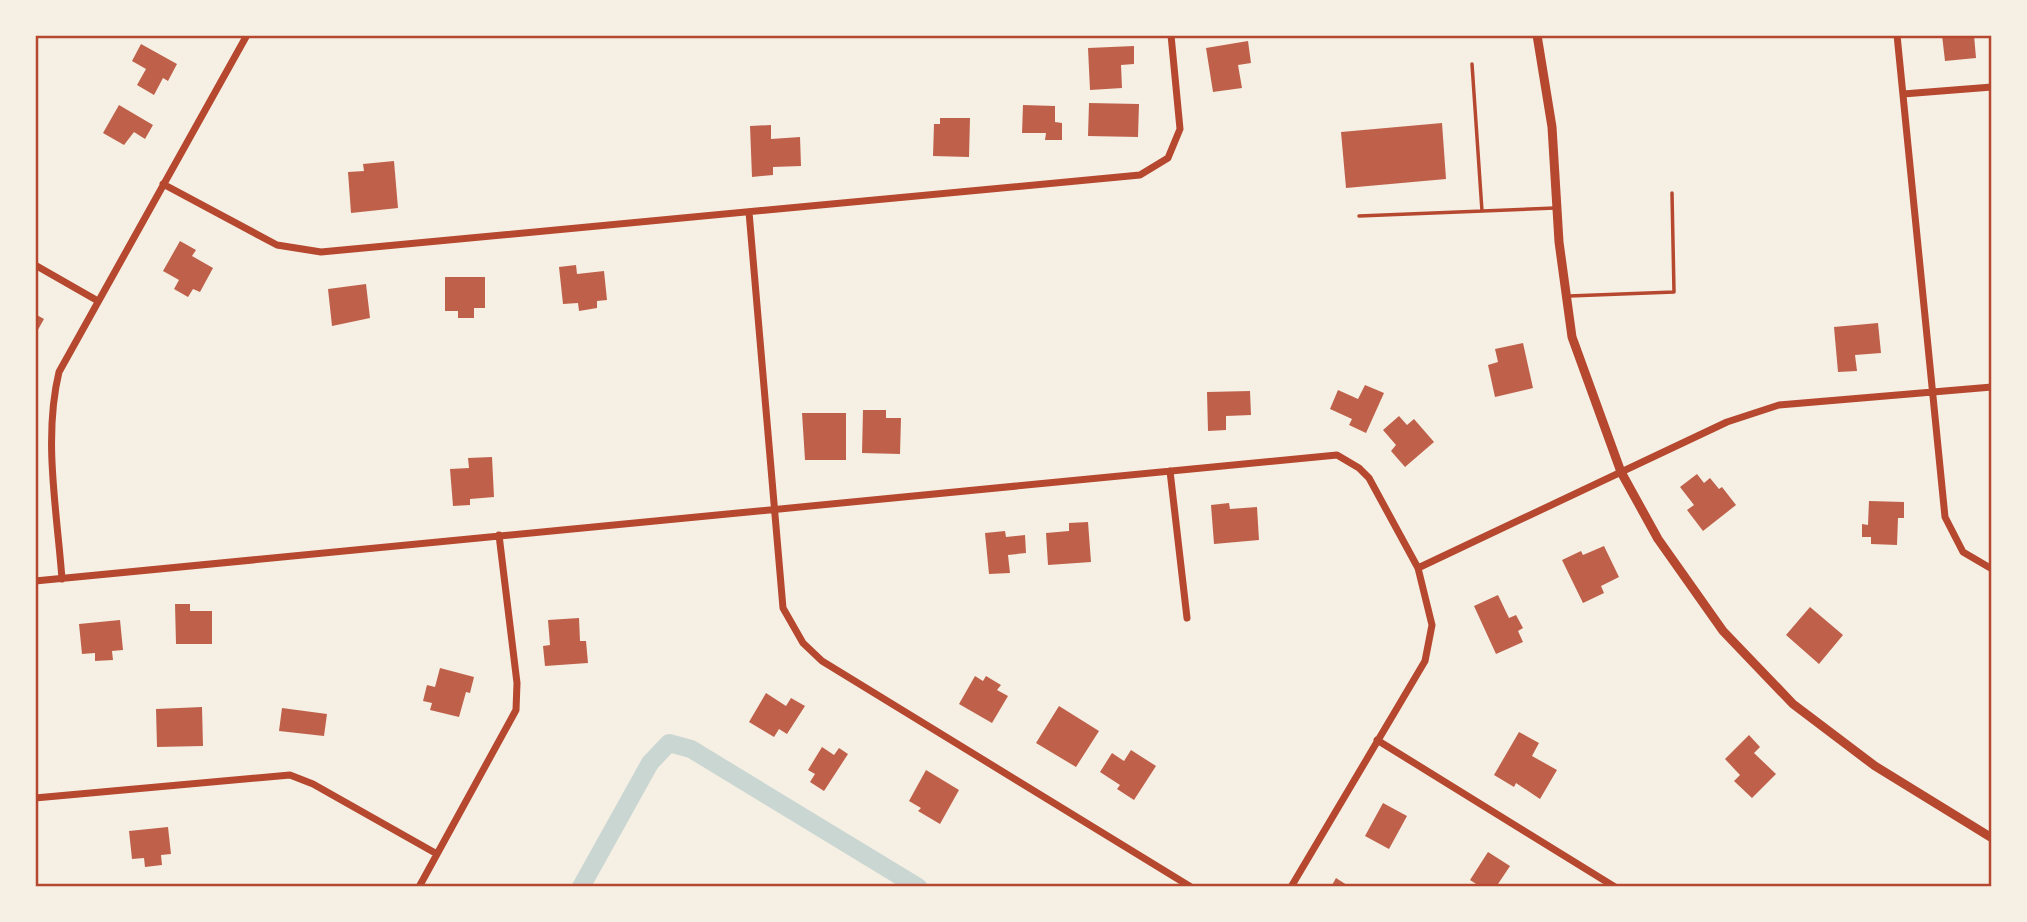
<svg xmlns="http://www.w3.org/2000/svg" width="2027" height="922" font-family="'Source Sans 3',sans-serif">
	<style>
		.lines { fill: none; stroke-linecap: round; stroke-linejoin: round }
		.canal { stroke: #c9d6d2; stroke-width: 18 }
		.building { fill: #bf614a }
		.service { stroke: #b5482f; stroke-width: 3.5 }
		.minor { stroke: #b5482f; stroke-width: 7 }
		.tertiary { stroke: #b5482f; stroke-width: 9 }
		.neatline { fill: none; stroke: #b5482f; stroke-width: 2.5 }
	</style>
	<rect width="100%" height="100%" fill="#f6efe4"/>
	<g class="lines">
		<!-- canal -->
		<path class="canal" d="M 581,887 L 650,763 L 669,743 L 691,749 L 918,887"/>
	</g>
	<!-- building -->
	<path class="building" d="M 1942,35 L 1974,35 L 1976,58 L 1945,61 Z
		M 1248,41 L 1251,63 L 1238,65 L 1242,88 L 1213,92 L 1206,48 Z
		M 141,44 L 177,64 L 168,81 L 163,78 L 154,95 L 137,85 L 146,69 L 132,61 Z
		M 1134,46 L 1134,64 L 1121,65 L 1122,88 L 1090,90 L 1088,48 Z
		M 1089,103 L 1139,104 L 1138,137 L 1088,136 Z
		M 119,105 L 153,125 L 145,139 L 134,132 L 124,145 L 103,133 Z
		M 1023,105 L 1055,106 L 1055,122 L 1062,123 L 1062,140 L 1045,140 L 1046,133 L 1022,133 Z
		M 940,118 L 970,118 L 969,157 L 933,156 L 934,124 L 940,124 Z
		M 1442,123 L 1446,179 L 1346,188 L 1341,132 Z
		M 771,125 L 771,139 L 800,137 L 801,166 L 773,167 L 773,175 L 752,177 L 750,126 Z
		M 394,161 L 398,208 L 351,213 L 348,172 L 364,171 L 363,164 Z
		M 180,241 L 196,250 L 192,256 L 213,268 L 200,292 L 193,289 L 188,297 L 174,289 L 179,280 L 163,271 Z
		M 576,265 L 577,274 L 604,271 L 607,300 L 597,301 L 597,308 L 579,311 L 578,303 L 563,304 L 559,267 Z
		M 445,277 L 485,277 L 485,308 L 474,308 L 474,318 L 458,318 L 458,311 L 445,311 Z
		M 366,284 L 370,318 L 332,326 L 328,289 Z
		M 35,314 L 44,319 L 35,335 Z
		M 1878,323 L 1881,353 L 1855,355 L 1857,371 L 1838,372 L 1834,327 Z
		M 1523,343 L 1533,388 L 1495,397 L 1488,365 L 1498,362 L 1495,349 Z
		M 1365,385 L 1384,393 L 1366,433 L 1349,425 L 1352,419 L 1330,409 L 1338,390 L 1358,399 Z
		M 1250,391 L 1251,415 L 1226,416 L 1226,430 L 1208,431 L 1207,392 Z
		M 863,410 L 886,410 L 886,418 L 901,418 L 900,454 L 862,453 Z
		M 802,413 L 846,413 L 846,460 L 805,460 Z
		M 1399,416 L 1407,425 L 1414,419 L 1434,442 L 1405,467 L 1391,451 L 1396,445 L 1383,430 Z
		M 492,457 L 494,497 L 470,499 L 470,505 L 453,506 L 450,469 L 469,468 L 468,458 Z
		M 1697,474 L 1704,483 L 1710,478 L 1719,489 L 1722,487 L 1736,505 L 1703,531 L 1687,510 L 1694,505 L 1680,487 Z
		M 1869,501 L 1904,502 L 1904,518 L 1898,518 L 1897,545 L 1871,544 L 1871,537 L 1862,537 L 1862,524 L 1868,525 Z
		M 1229,503 L 1230,509 L 1257,507 L 1259,540 L 1214,544 L 1211,505 Z
		M 1088,522 L 1091,562 L 1048,565 L 1046,533 L 1069,531 L 1069,523 Z
		M 1005,531 L 1006,537 L 1025,535 L 1026,553 L 1008,555 L 1010,573 L 989,574 L 985,533 Z
		M 1604,546 L 1619,577 L 1601,586 L 1604,593 L 1583,603 L 1562,560 L 1581,551 L 1583,555 Z
		M 1498,595 L 1509,618 L 1516,615 L 1523,628 L 1518,631 L 1523,642 L 1496,654 L 1474,606 Z
		M 175,604 L 190,604 L 190,611 L 212,611 L 212,644 L 176,644 Z
		M 1810,607 L 1843,635 L 1819,664 L 1786,635 Z
		M 579,618 L 580,641 L 586,641 L 588,663 L 545,666 L 543,646 L 550,645 L 548,620 Z
		M 120,620 L 123,650 L 112,651 L 113,660 L 95,661 L 95,653 L 82,654 L 79,624 Z
		M 440,668 L 474,677 L 470,693 L 466,692 L 459,717 L 430,710 L 432,703 L 423,701 L 427,685 L 435,687 Z
		M 975,676 L 983,681 L 986,676 L 1001,685 L 997,690 L 1008,696 L 992,723 L 959,704 Z
		M 766,693 L 786,706 L 791,698 L 805,706 L 787,734 L 779,729 L 774,737 L 749,722 Z
		M 1059,706 L 1099,731 L 1076,767 L 1036,743 Z
		M 202,707 L 203,746 L 157,747 L 156,709 Z
		M 282,708 L 327,714 L 324,736 L 279,731 Z
		M 1519,732 L 1539,743 L 1532,756 L 1557,770 L 1540,799 L 1516,783 L 1514,787 L 1494,775 Z
		M 1749,735 L 1760,747 L 1754,753 L 1776,774 L 1752,798 L 1734,781 L 1740,775 L 1725,759 Z
		M 822,747 L 834,755 L 839,748 L 848,754 L 824,791 L 810,782 L 815,774 L 808,770 Z
		M 1131,750 L 1156,766 L 1134,800 L 1117,789 L 1120,785 L 1100,772 L 1112,753 L 1124,761 Z
		M 926,770 L 959,790 L 940,824 L 918,811 L 921,808 L 909,801 Z
		M 1383,803 L 1407,816 L 1389,849 L 1365,836 Z
		M 168,827 L 171,854 L 161,855 L 162,865 L 145,867 L 144,858 L 132,859 L 129,831 Z
		M 1488,852 L 1510,866 L 1496,887 L 1481,887 L 1470,880 Z
		M 1336,878 L 1350,887 L 1331,887 Z"/>
	<g class="lines">
		<!-- service -->
		<path class="service" d="M 1472,64 L 1482,211
			M 1359,216 L 1555,208
			M 1569,296 L 1674,292 L 1672,193"/>
		<!-- minor -->
		<path class="minor" d="M 1897,35 L 1945,517 L 1963,552 L 1992,569
			M 1903,94 L 1992,87
			M 163,184 L 277,245 L 321,252 L 1140,175 L 1168,158 L 1180,129 L 1171,35
			M 749,212 L 783,608 L 803,643 L 822,661 L 1191,887
			M 35,265 L 98,301
			M 1170,471 L 1187,618
			M 1418,568 L 1727,422 L 1779,405 L 1992,387
			M 62,579 C 57,511 43,438 59,372 L 247,35
			M 35,581 L 1337,455 L 1359,468 L 1369,478 L 1418,568 L 1432,625 L 1425,661 L 1291,887
			M 1377,740 L 1615,887
			M 35,798 L 290,775 L 313,784 L 437,854
			M 419,887 L 516,710 L 517,683 L 499,535"/>
		<!-- tertiary -->
		<path class="tertiary" d="M 1537,35 L 1552,127 L 1559,242 L 1572,337 L 1621,472 L 1658,539 L 1723,631 L 1793,704 L 1875,766 L 1992,838"/>
	</g>
	<!-- border -->
	<rect width="2027" height="922" fill="none" stroke="#f6efe4" stroke-width="74"/>
	<rect x="37" y="37" width="1953" height="848" class="neatline"/>
</svg>
